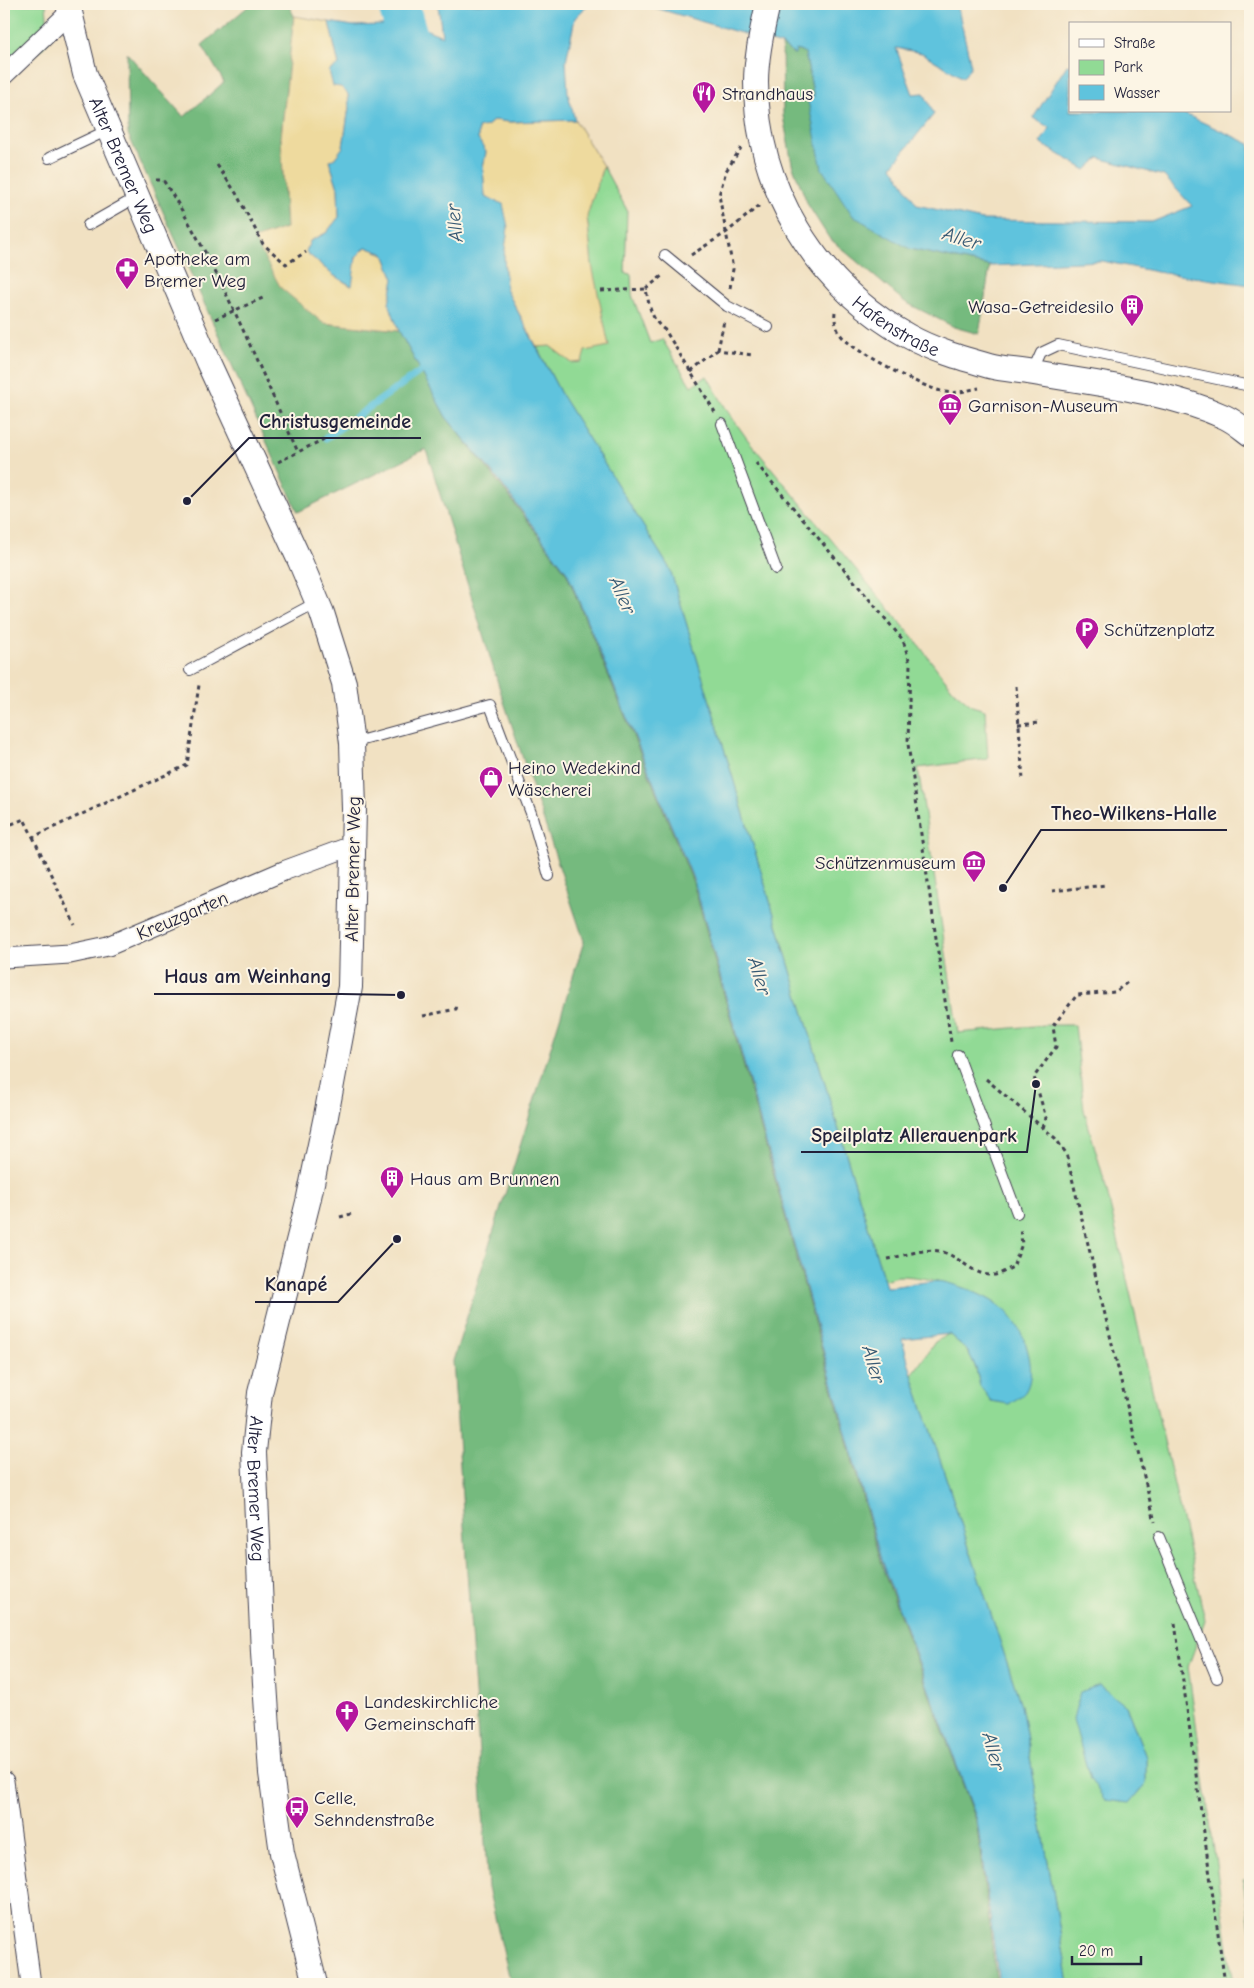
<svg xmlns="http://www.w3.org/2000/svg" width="1254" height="1988" font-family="'Comic Neue',sans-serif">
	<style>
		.green { fill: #91da95; stroke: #5a7e68; fill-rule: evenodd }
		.forest { fill: #74ba7e; stroke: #4b6e5c }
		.sand { fill: #eeda9e; stroke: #887e6c }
		.water { fill: #5fc3dd; stroke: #40728c }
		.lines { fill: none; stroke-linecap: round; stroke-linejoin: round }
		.stream { stroke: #5fc3dd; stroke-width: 7 }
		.river { stroke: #5fc3dd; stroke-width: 41 }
		.service-casing { stroke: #413f4f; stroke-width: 12 }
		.minor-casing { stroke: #413f4f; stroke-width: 21 }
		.tertiary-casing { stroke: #413f4f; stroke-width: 26 }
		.path { stroke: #413f4f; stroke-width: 3; stroke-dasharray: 4 4; stroke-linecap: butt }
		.service { stroke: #fff; stroke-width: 10 }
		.minor { stroke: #fff; stroke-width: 19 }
		.tertiary { stroke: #fff; stroke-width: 24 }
		.labels { text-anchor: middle; stroke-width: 4; stroke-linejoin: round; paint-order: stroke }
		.poi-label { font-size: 19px; fill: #22223b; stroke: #fcf5e5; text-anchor: start }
		.street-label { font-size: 19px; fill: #22223b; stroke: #fcf5e5 }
		.water-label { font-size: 20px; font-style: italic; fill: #375a74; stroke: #fcf5e5 }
		.leader { fill: none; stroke: #22223b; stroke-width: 2 }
		.callout-dot { fill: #22223b; stroke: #fcf5e5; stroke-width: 2 }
		.callout-label { font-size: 20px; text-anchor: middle; font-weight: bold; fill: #22223b; stroke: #fcf5e5; stroke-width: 4; stroke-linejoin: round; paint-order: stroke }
	</style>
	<rect width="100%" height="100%" fill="#fcf5e5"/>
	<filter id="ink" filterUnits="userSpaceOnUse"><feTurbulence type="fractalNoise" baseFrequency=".02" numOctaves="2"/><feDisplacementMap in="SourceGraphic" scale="10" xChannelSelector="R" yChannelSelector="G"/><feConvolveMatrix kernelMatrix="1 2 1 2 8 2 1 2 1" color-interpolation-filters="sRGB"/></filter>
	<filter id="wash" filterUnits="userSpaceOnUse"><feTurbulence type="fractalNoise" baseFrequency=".0096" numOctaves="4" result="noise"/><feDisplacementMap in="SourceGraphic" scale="20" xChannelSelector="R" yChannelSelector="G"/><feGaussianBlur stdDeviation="1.12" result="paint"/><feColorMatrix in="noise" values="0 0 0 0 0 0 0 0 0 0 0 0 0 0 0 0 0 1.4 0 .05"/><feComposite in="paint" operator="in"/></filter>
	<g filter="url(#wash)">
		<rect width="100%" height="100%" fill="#f1e1c2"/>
		<!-- green -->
		<path class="green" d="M 4,4 L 46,4 L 49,42 L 4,85 Z
			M 603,166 L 627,210 L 625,273 L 631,274 L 632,295 L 650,343 L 662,339 L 691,386 L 707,376 L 728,412 L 748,440 L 915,640 L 953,690 L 972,706 L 985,710 L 988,759 L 918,768 L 958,1033 L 1045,1025 L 1075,1025 L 1084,1110 L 1105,1183 L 1205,1620 L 1188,1667 L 1233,1984 L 1069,1984 L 1021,1705 L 912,1375 L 935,1342 L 949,1334 C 971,1353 974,1358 980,1386 L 1029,1360 C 1024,1342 1020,1326 1006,1312 C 985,1290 928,1276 899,1276 C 894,1276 888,1279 884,1280 L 670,569 L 562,396 L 537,347 L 550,346 L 572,363 L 592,265 L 587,216 ZM 1126,1706 L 1146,1757 L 1146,1783 Z
			M 1250,1878 L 1250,1930 L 1243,1879 Z"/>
		<!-- forest -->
		<path class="forest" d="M 251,4 L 288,4 L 294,16 L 281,137 L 286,228 L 254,239 L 323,323 L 399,331 L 446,417 L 499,483 L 566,572 L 693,882 L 880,1561 L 976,1820 L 997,1984 L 511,1984 L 488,1888 L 453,1361 L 584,941 L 501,693 L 426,449 L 298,512 L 128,134 L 127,53 L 184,117 L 224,82 L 202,45 Z
			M 782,45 L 794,54 L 796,50 L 805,53 L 814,97 L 807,96 L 910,249 L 990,266 L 979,334 L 954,327 L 905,302 L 829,238 L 808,205 L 792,164 L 783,116 Z"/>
		<!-- sand -->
		<path class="sand" d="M 294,16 L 329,22 L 339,66 L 329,72 L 348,94 L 349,107 L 343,148 L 334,159 L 329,160 L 338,188 L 339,217 L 326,233 L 310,241 L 306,252 L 333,275 L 351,286 L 356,257 L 366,247 L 384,254 L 394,279 L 389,303 L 399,331 L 323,323 L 281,288 L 254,239 L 286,228 L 281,137 Z
			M 494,120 L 509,122 L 575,120 L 603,166 L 587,216 L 592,265 L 609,346 L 585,351 L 582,362 L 572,363 L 550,346 L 537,347 L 506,289 L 504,256 L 508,227 L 485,197 L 483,168 L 486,152 L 478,139 L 478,127 L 487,126 Z"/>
		<!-- water -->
		<path class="water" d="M 438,4 L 589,4 L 575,18 L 566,61 L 568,94 L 575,120 L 509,122 L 494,120 L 487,126 L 478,128 L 478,139 L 486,152 L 483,168 L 485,197 L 503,204 L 508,227 L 504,256 L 506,289 L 562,396 L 670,569 L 886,1287 C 901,1287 930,1279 944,1282 C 964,1287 990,1297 1006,1311 C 1024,1328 1039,1371 1025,1392 C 1021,1397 1014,1400 1009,1404 L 991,1401 L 980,1386 L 976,1368 L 968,1351 L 949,1334 L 902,1339 L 912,1375 L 1021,1705 L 1069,1984 L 999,1984 L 977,1820 L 881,1560 L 694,881 L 567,572 L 500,482 L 446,417 L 399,331 L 389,303 L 394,279 L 384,254 L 366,247 L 356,257 L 352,286 L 333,275 L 306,252 L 310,241 L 326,233 L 339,217 L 338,188 L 329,160 L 334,159 L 343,147 L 349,107 L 348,94 L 341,87 L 333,86 L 329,71 L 339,65 L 329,22 L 353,26 L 413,24 L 442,36 Z
			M 642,4 L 957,4 L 971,66 L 963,78 L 922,53 L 896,48 L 913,94 L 924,93 L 934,114 L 892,166 L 917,205 L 982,220 L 1152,222 L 1192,206 L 1164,176 L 1099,158 L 1086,170 L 1040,143 L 1050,128 L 1033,118 L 1067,65 L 1070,66 L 1070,111 L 1178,111 L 1250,144 L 1250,285 L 1157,272 L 1102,261 L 990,266 L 910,249 L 853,216 L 822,169 L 807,96 L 814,97 L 805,53 L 796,50 L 795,55 L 782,45 Z
			M 1100,1685 L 1126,1706 L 1146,1757 L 1146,1783 L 1129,1803 L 1105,1800 L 1090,1779 L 1073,1719 L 1080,1692 Z"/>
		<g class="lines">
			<!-- stream -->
			<path class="stream" d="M 326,438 L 421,371"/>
			<!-- river -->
			<path class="river" d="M 398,4 L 420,78"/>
		</g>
	</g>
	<g filter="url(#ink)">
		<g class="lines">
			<!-- service casing -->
			<g class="service-casing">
				<path id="service" d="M 49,158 L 108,130
					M 88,225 L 137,197
					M 665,255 L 727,306 L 768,327
					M 1032,373 L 1041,353 L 1058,345 L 1250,386
					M 722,424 L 776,569
					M 190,670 L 317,602
					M 352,743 L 490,705 L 531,813 L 549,876
					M 958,1055 L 1017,1213
					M 1159,1537 L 1217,1678"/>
			</g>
			<!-- minor casing -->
			<g class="minor-casing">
				<path id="minor" d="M 4,75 L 70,12
					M 4,958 L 70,954 L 108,946 L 286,870 L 354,845
					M 4,1781 L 31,1984"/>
			</g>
			<!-- tertiary casing -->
			<g class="tertiary-casing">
				<g id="tertiary">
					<path id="s1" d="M 68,4 L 85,74 L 208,362 L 300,561 L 322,613 L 344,683 L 352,743 L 354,809 L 350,987 L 326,1116 L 308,1202 L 260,1393 L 254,1452 L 263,1653 L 271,1773 L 282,1853 L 315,1984"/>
					<path id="s2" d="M 768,4 C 762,29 756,56 756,82 C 756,187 816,285 908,336 C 933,350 961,358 989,366 C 1004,370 1019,370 1034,373 C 1096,384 1167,391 1225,417 C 1234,421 1242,428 1250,434"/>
				</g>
			</g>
			<!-- path -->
			<path class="path" d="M 217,165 L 236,193 L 263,244 L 286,264 L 306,252
				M 156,180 L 163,180 C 218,264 256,361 298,452
				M 691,255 L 727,232 L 760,205
				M 730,288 L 733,269 L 719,195 L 726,171 L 741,148
				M 646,289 L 663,275
				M 601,291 L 646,289 C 649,305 651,320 665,330 L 715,412
				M 835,312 C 834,319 836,328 840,334 C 852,352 923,388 945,392 C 956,394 968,390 979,388
				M 215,319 L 265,297
				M 718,350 L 724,321
				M 691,372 L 718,350 L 752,355
				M 278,462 L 326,438
				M 756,463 L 903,640 L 910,663 L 908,744 L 951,1042
				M 1016,686 L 1023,780
				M 1018,724 L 1040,722
				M 4,827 L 24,819 L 33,837 L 187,765 L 199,685
				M 33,837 L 75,925
				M 1052,891 L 1106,885
				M 423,1016 L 456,1009 L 458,1003
				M 986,1079 L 1055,1138 L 1066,1153 L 1155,1522
				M 1043,1128 L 1046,1118 L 1034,1077 L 1056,1047 L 1053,1026 L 1077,995 L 1115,992 L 1129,981
				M 340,1217 L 351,1214
				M 888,1259 C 903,1256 923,1248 939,1251 C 960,1255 972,1277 995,1275 C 1001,1274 1008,1269 1013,1267 L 1022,1244 L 1020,1228
				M 1175,1623 L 1225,1984"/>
			<!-- service -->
			<use href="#service" class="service"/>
			<!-- minor -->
			<use href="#minor" class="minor"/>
			<!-- tertiary -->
			<use href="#tertiary" class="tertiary"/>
		</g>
	</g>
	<!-- icons -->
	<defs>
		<g id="restaurant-pin" transform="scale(1.25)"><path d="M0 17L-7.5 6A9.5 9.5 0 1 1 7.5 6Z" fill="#b5179e" stroke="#fcf5e5"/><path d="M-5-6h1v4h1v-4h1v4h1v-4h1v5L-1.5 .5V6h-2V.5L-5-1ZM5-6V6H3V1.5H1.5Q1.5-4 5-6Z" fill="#fff"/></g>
		<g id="pharmacy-pin" transform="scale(1.25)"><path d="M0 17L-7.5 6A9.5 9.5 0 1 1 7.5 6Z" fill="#b5179e" stroke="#fcf5e5"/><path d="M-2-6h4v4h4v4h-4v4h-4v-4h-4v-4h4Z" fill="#fff"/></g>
		<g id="building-pin" transform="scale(1.25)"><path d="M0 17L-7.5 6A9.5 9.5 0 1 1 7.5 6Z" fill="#b5179e" stroke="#fcf5e5"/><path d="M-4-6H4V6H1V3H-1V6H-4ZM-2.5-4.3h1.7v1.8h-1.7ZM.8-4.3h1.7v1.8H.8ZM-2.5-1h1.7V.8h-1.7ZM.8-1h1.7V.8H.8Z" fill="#fff"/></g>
		<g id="museum-pin" transform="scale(1.25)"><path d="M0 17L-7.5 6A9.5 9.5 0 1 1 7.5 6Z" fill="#b5179e" stroke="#fcf5e5"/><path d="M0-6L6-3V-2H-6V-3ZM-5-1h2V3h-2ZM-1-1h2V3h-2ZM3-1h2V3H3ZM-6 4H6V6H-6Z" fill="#fff"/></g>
		<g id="parking-pin" transform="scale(1.25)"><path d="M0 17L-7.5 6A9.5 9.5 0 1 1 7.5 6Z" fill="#b5179e" stroke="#fcf5e5"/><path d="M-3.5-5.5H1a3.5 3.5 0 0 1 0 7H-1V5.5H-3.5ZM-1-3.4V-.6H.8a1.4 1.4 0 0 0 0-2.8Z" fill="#fff"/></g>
		<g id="shop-pin" transform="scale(1.25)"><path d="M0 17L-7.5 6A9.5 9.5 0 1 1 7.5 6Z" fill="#b5179e" stroke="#fcf5e5"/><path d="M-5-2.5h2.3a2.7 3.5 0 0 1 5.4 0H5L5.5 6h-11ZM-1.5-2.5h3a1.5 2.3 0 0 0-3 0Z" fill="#fff"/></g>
		<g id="church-pin" transform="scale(1.25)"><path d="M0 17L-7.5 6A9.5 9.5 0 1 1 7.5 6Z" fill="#b5179e" stroke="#fcf5e5"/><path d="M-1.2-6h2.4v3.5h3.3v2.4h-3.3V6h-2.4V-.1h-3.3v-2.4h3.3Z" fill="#fff"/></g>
		<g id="bus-pin" transform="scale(1.25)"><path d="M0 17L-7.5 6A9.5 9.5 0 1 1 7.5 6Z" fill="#b5179e" stroke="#fcf5e5"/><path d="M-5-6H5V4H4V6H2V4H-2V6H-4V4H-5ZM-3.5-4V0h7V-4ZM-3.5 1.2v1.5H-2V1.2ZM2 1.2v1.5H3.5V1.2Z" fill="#fff"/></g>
	</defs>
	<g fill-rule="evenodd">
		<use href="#restaurant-pin" x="704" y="93"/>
		<use href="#pharmacy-pin" x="127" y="269"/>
		<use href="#building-pin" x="1132" y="306"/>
		<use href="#museum-pin" x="950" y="405"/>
		<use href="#parking-pin" x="1087" y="629"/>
		<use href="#shop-pin" x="491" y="778"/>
		<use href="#museum-pin" x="974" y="862"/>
		<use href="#building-pin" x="392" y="1178"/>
		<use href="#church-pin" x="347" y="1712"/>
		<use href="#bus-pin" x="297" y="1808"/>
	</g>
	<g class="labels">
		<!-- poi labels -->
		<g class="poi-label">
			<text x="722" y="100">Strandhaus</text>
			<text x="144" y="265">Apotheke am<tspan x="144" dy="22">Bremer Weg</tspan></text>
			<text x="1114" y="313" text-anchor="end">Wasa-Getreidesilo</text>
			<text x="968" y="412">Garnison-Museum</text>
			<text x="1104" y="636">Schützenplatz</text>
			<text x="508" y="774">Heino Wedekind<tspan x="508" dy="22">Wäscherei</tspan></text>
			<text x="956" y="869" text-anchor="end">Schützenmuseum</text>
			<text x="410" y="1185">Haus am Brunnen</text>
			<text x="364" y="1708">Landeskirchliche<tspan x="364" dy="22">Gemeinschaft</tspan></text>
			<text x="314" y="1804">Celle,<tspan x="314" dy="22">Sehndenstraße</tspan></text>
		</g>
		<!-- street labels -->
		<g class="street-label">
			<text dy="7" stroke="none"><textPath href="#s1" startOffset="171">Alter Bremer Weg</textPath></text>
			<text dy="7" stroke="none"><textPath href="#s2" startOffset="374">Hafenstraße</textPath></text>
			<text transform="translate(352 869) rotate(-89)" y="7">Alter Bremer Weg</text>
			<text transform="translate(182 915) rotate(-23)" y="7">Kreuzgarten</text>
			<text dy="7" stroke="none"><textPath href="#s1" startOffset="1551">Alter Bremer Weg</textPath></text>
		</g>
		<!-- water labels -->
		<g class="water-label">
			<text transform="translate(454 223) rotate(-95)" y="7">Aller</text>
			<text transform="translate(962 238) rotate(17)" y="7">Aller</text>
			<text transform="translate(623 595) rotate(67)" y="7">Aller</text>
			<text transform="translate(760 976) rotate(74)" y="7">Aller</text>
			<text transform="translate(874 1364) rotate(74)" y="7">Aller</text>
			<text transform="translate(994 1751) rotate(75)" y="7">Aller</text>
		</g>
	</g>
	<!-- callouts -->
	<path class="leader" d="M187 501L249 438H421M1003 888L1041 830H1227M401 995L341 994H154M1036 1084L1027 1152H801M397 1239L338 1302H255"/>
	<g class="callout-dot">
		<circle cx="187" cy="501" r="5"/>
		<circle cx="1003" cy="888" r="5"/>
		<circle cx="401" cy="995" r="5"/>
		<circle cx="1036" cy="1084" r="5"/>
		<circle cx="397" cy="1239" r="5"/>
	</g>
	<g class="callout-label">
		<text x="335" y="428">Christusgemeinde</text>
		<text x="1134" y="820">Theo-Wilkens-Halle</text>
		<text x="248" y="983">Haus am Weinhang</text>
		<text x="914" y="1142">Speilplatz Allerauenpark</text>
		<text x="296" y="1291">Kanapé</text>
	</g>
	<!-- margin -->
	<rect width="1254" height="1988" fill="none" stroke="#fcf5e5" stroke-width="20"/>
	<!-- legend -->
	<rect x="1069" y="22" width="162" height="90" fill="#fcf5e5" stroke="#a5a1a1"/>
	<rect x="1079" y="39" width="25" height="8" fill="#ffffff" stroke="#a5a1a1"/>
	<text x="1114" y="48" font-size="15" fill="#22223b">Straße</text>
	<rect x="1079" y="60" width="25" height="15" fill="#91da95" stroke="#a5a1a1"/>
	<text x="1114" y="72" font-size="15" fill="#22223b">Park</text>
	<rect x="1079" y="85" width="25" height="15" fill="#5fc3dd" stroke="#a5a1a1"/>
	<text x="1114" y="98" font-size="15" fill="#22223b">Wasser</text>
	<!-- scale -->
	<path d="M1072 1956v8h69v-8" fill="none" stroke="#22223b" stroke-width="2.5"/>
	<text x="1079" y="1956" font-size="15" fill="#22223b" stroke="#fcf5e5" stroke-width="4" paint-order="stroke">20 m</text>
</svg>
